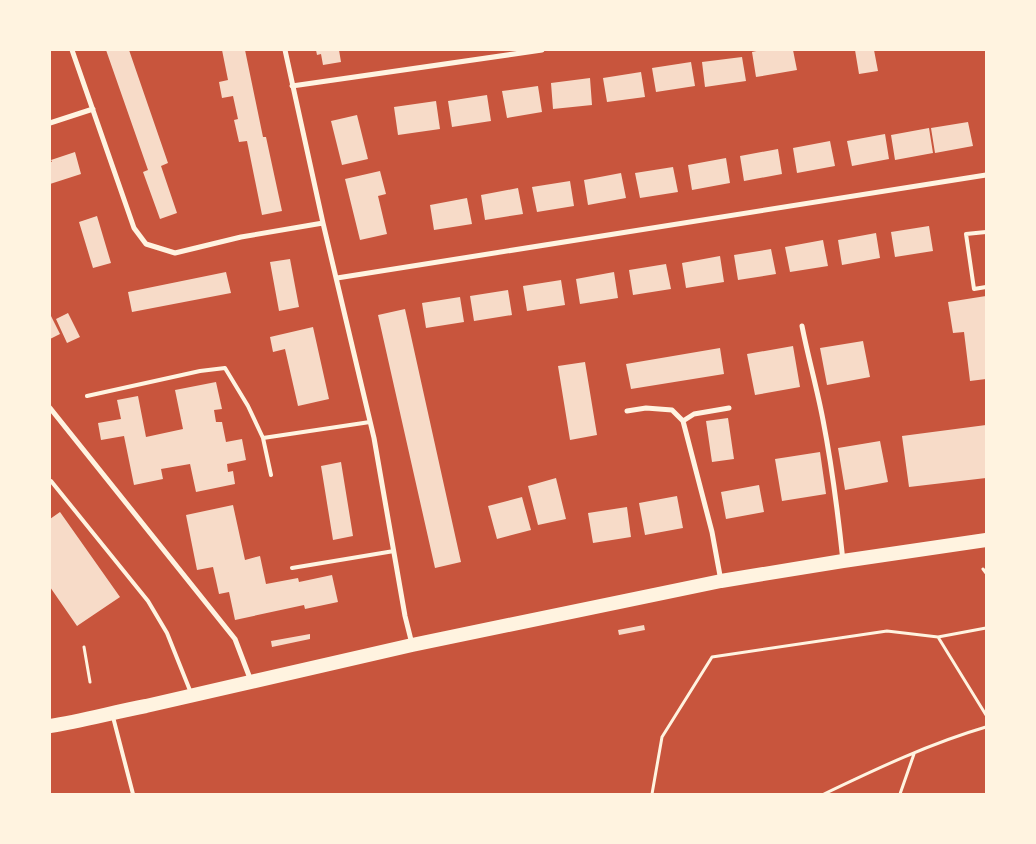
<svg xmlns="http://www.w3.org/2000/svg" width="1036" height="844" font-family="Literata,serif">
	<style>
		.building { fill: #f7dbc8 }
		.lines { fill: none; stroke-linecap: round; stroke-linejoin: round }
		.path { stroke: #fff3e0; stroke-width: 3 }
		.service { stroke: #fff3e0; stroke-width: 4 }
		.minor { stroke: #fff3e0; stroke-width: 5 }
		.trunk { stroke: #fff3e0; stroke-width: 14 }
	</style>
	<rect width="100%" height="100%" fill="#c8553d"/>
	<!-- building -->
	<path class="building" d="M 106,50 L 129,50 L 168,163 L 161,166 L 177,213 L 160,219 L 143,172 L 148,170 Z
		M 222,50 L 245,50 L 263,137 L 266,137 L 282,211 L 262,215 L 247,141 L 239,142 L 234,120 L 238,119 L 233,96 L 222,98 L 219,82 L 228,80 Z
		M 316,50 L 339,50 L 341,62 L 323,65 L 321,54 L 317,55 Z
		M 761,50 L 793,50 L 797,70 L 756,77 L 752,52 Z
		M 855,50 L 874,50 L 878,71 L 859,74 Z
		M 742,57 L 746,81 L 705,87 L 702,62 Z
		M 691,62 L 695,86 L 656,92 L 652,68 Z
		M 641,72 L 645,97 L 607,102 L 603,78 Z
		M 590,78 L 592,105 L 553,109 L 551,83 Z
		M 538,86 L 542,112 L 507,118 L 502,91 Z
		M 487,95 L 491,121 L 452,127 L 448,101 Z
		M 436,101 L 440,129 L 398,135 L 394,107 Z
		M 357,115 L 368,159 L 342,165 L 331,121 Z
		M 968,122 L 973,146 L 935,153 L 931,128 Z
		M 929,128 L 933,153 L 895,160 L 891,135 Z
		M 885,134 L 889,159 L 852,166 L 847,141 Z
		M 830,141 L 835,166 L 797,173 L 793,148 Z
		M 778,149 L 782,174 L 744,181 L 740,156 Z
		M 75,152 L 81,174 L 50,184 L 50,162 L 52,162 L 51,160 Z
		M 726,158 L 730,183 L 692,190 L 688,165 Z
		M 673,167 L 678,192 L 640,198 L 635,173 Z
		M 380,171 L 386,194 L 378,196 L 387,234 L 360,240 L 345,179 Z
		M 621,173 L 626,198 L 588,205 L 584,180 Z
		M 570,181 L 574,206 L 537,212 L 532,187 Z
		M 518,188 L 523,214 L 485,220 L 481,195 Z
		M 467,198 L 472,224 L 434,230 L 430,205 Z
		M 97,216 L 111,263 L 93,268 L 79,222 Z
		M 929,226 L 933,251 L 895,257 L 891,232 Z
		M 876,233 L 880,258 L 842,265 L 838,240 Z
		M 823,240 L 828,266 L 790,272 L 785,247 Z
		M 771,249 L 776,274 L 738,280 L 734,255 Z
		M 720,256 L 724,282 L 686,288 L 682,263 Z
		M 290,259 L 299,307 L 279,311 L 270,262 Z
		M 666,264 L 671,289 L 633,295 L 629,270 Z
		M 226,272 L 231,293 L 132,312 L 128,292 Z
		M 614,272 L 618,298 L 580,304 L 576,279 Z
		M 561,280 L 565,305 L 527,311 L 523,286 Z
		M 508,290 L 512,315 L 474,321 L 470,296 Z
		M 986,296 L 986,379 L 970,381 L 964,332 L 953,333 L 948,302 Z
		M 460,297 L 464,322 L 426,328 L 422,303 Z
		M 405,309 L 461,562 L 435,568 L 378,315 Z
		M 68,313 L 80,337 L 67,343 L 56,319 Z
		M 50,314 L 60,334 L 50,339 Z
		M 313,327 L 329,399 L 298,406 L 285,349 L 273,352 L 270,337 Z
		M 863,341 L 870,377 L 827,385 L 820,348 Z
		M 793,346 L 800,387 L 755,395 L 747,354 Z
		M 720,348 L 724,374 L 631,389 L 626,364 Z
		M 585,362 L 597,435 L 570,440 L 558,366 Z
		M 216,382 L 222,409 L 214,410 L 216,422 L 222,422 L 226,442 L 242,439 L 246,460 L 227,464 L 228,472 L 233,471 L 235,484 L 196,492 L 190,464 L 161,469 L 163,479 L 134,485 L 124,436 L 101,440 L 98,423 L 121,419 L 117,400 L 138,396 L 146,437 L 183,429 L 175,390 Z
		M 728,418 L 734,459 L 712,462 L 706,421 Z
		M 986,425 L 986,478 L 909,487 L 902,436 Z
		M 880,441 L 888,482 L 845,490 L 838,448 Z
		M 820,452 L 826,494 L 782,501 L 775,459 Z
		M 341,462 L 353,536 L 333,540 L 321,466 Z
		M 556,478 L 566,519 L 538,525 L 528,486 Z
		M 759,485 L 764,512 L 726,519 L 721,492 Z
		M 677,496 L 683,528 L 645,535 L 639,503 Z
		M 522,497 L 531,530 L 497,539 L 488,506 Z
		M 233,505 L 245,560 L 260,556 L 266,584 L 298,578 L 299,582 L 332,575 L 338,602 L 305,609 L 304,605 L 235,620 L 229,592 L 219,594 L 213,567 L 197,570 L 186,515 Z
		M 627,507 L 631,537 L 593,543 L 588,513 Z
		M 60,512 L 120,597 L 77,626 L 50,587 L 50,519 Z
		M 644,625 L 645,630 L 619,635 L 618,630 Z
		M 310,634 L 310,639 L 272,647 L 271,641 Z"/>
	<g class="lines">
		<!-- path -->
		<path class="path" d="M 983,569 L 986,573
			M 938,637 L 986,715
			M 84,647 L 90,682
			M 652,794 L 662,737 L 712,657 L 887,631 L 938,637 L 986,628
			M 824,794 C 876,769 931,743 986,727
			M 900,794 L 914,754"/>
		<!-- service -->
		<path class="service" d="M 986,232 L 966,234 L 974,289 L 986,287
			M 87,396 L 200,371 L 225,368 L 248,406 L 263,438 L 271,475
			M 263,438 L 370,422
			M 51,481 L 148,601 L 167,633 L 191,693
			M 292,568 L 394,551
			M 113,717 L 133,794"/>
		<!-- minor -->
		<path class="minor" d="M 72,50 L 134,228 L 146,244 L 175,253 L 241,237 L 323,223
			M 285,50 L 323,223 L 374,438 L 405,616 L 412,644
			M 292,86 L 542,50
			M 50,123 L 93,109
			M 337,278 L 986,175
			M 802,326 C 808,357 817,388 823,420 C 832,466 838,514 843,561
			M 50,408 L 235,639 L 251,681
			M 627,411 L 646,408 L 672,410 L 683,421 L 712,532 L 721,581
			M 683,421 L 694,414 L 729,408"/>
		<!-- trunk -->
		<path class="trunk" d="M 50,726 C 82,721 114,712 146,706 L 412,645 L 721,581 L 843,561 L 986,540"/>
	</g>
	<!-- border -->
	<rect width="1036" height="844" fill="none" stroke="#fff3e0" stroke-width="102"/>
</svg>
